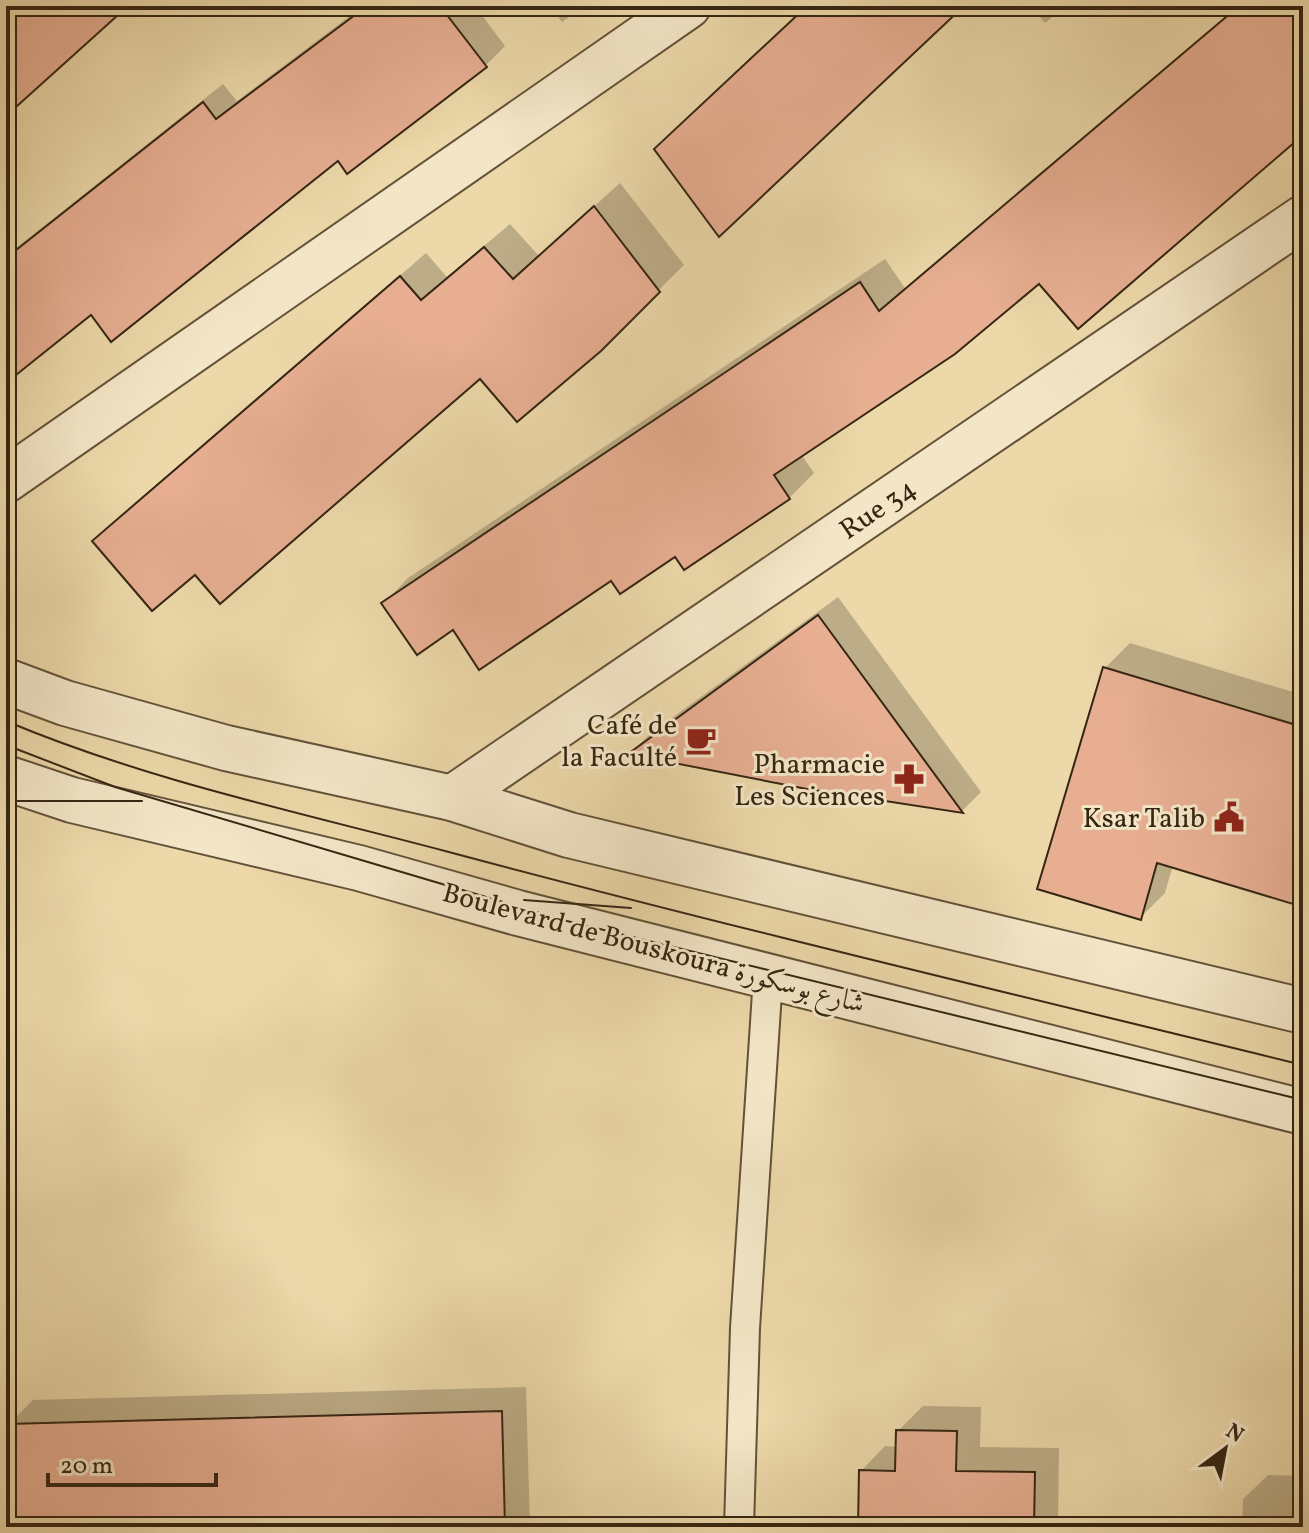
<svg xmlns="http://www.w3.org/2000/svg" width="1309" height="1533" font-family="Vollkorn,Amiri,serif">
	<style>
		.shadow { fill: #0003 }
		.building { fill: #e7ae92; stroke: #352612; stroke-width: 2 }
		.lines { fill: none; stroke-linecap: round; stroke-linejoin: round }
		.service-casing { stroke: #635238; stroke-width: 32 }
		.minor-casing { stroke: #635238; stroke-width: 48 }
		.tertiary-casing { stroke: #635238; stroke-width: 48 }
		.service { stroke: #f3e6c7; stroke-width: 28 }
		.minor { stroke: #f3e6c7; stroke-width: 44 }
		.tertiary { stroke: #f3e6c7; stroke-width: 44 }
		.tram { stroke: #352612; stroke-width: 2 }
		.labels { text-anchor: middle; stroke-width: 6; stroke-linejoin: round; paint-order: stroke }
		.street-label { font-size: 28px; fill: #352612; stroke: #f3e6c7 }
		.poi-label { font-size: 28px; fill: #352612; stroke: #f3e6c7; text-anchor: end }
	</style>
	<rect width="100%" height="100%" fill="#ecd8a9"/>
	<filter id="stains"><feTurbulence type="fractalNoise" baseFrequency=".0025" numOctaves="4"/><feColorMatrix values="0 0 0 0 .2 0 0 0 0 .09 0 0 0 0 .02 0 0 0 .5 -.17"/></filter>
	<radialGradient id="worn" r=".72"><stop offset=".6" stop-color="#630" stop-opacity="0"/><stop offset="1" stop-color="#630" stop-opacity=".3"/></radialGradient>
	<!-- shadow -->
	<path class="shadow" d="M 363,6 L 475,6 L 505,46 L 486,65 L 91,313 L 6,380 L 6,256 L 223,84 L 237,101 Z
		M 550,6 L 584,6 L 562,22 Z
		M 1031,6 L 1066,6 L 1045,23 Z
		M 1238,6 L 1303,6 L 1303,134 L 1039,281 L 801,454 L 814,473 L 789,498 L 685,567 L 676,555 L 454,628 L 384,603 L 408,578 L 885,259 L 905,288 Z
		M 620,183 L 684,265 L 599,349 L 480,376 L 195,572 L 94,541 L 426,253 L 447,277 L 510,224 L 539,256 Z
		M 838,597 L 981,792 L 962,811 L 807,787 L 632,752 L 650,734 Z
		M 1130,643 L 1303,695 L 1303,905 L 1173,865 L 1165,893 L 1140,918 L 1105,668 Z
		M 526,1387 L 530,1527 L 6,1527 L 8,1425 L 33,1400 Z
		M 923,1406 L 981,1407 L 980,1447 L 1059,1448 L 1058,1527 L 860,1527 L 861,1471 L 885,1446 L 898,1447 L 898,1431 Z
		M 1268,1475 L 1303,1476 L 1303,1527 L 1242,1527 L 1243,1499 Z"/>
	<!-- building -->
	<path class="building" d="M 6,6 L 128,6 L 6,116 Z
		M 367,6 L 440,6 L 487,67 L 347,174 L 338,161 L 111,342 L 91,315 L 6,383 L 6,258 L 203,102 L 216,119 Z
		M 807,6 L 964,6 L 719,237 L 654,149 Z
		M 1239,6 L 1303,6 L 1303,135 L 1078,329 L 1039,284 L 955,354 L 774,475 L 790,499 L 684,570 L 675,557 L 620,594 L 611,581 L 479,670 L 453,630 L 417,655 L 381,603 L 860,282 L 879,311 Z
		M 594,206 L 660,292 L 601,351 L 517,422 L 480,379 L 220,604 L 195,575 L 152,611 L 92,541 L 400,276 L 421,300 L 484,247 L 513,279 Z
		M 818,615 L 963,813 L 807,789 L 628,754 Z
		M 1103,667 L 1303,727 L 1303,907 L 1157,863 L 1141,920 L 1037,889 Z
		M 502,1411 L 505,1527 L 6,1527 L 6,1424 Z
		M 896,1430 L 957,1431 L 956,1471 L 1035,1472 L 1034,1527 L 858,1527 L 859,1470 L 895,1471 Z"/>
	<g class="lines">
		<!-- service casing -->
		<g class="service-casing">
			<path id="service" d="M 739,1527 L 745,1328 L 768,977"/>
		</g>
		<!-- minor casing -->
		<g class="minor-casing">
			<path id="minor" d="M 6,480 L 688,6
				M 452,798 L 1303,218"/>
		</g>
		<!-- tertiary casing -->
		<g class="tertiary-casing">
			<path id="tertiary" d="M 6,681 L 65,703 L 226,748 L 452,798 L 569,835 L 1303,1011
				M 6,778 L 72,800 L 359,868 L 518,913 L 1303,1112"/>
		</g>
		<!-- service -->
		<use href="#service" class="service"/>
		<!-- minor -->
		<use href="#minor" class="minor"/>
		<!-- tertiary -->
		<use href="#tertiary" class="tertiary"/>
		<!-- tram -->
		<path class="tram" d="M 6,721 C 146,780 298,812 445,851 C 730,927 1017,995 1303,1065
			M 6,745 L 115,787 L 567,921 L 1303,1100
			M 6,801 L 142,801
			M 524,900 L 631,908"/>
	</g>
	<!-- icons -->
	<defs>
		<g id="cafe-bare" transform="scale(2.4)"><path d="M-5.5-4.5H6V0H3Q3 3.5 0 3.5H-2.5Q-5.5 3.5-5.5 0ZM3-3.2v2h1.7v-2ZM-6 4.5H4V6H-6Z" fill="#8f2418" stroke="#f3e6c7" stroke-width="2.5" paint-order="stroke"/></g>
		<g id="pharmacy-bare" transform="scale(2.4)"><path d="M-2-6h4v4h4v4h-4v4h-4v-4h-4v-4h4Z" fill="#8f2418" stroke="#f3e6c7" stroke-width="2.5" paint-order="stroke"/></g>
		<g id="civic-bare" transform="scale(2.4)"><path d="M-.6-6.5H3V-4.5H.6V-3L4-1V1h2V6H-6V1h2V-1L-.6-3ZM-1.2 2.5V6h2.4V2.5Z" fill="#8f2418" stroke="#f3e6c7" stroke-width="2.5" paint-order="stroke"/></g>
	</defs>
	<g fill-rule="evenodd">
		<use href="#cafe-bare" x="701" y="740"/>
		<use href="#pharmacy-bare" x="909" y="779"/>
		<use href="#civic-bare" x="1229" y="817"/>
	</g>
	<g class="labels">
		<!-- street labels -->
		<g class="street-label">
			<text transform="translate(877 508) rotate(-34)" y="10">Rue 34</text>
			<text transform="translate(654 947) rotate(15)" y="10">Boulevard de Bouskoura شارع بوسكورة</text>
		</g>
		<!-- poi labels -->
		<g class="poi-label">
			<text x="677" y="734">Café de<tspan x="677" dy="32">la Faculté</tspan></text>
			<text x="885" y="773">Pharmacie<tspan x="885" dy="32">Les Sciences</tspan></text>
			<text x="1205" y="827">Ksar Talib</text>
		</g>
	</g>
	<!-- margin -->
	<rect width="1309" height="1533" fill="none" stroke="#ecd8a9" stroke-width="32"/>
	<rect x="8" y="8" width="1293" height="1517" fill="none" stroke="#352612" stroke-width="4"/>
	<rect x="16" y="16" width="1277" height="1501" fill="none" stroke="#352612" stroke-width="2"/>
	<!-- north arrow -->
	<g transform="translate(1225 1449) rotate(32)" stroke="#f3e6c7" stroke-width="6" paint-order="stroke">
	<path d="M0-6L14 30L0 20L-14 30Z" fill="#352612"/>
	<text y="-12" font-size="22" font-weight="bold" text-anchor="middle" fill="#352612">N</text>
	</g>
	<!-- scale -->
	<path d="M48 1473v12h168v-12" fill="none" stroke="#352612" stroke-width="4"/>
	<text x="60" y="1473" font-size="24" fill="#352612" stroke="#f3e6c7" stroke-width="6" paint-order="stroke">20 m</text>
	<rect width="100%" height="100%" filter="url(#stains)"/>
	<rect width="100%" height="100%" fill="url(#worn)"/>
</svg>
